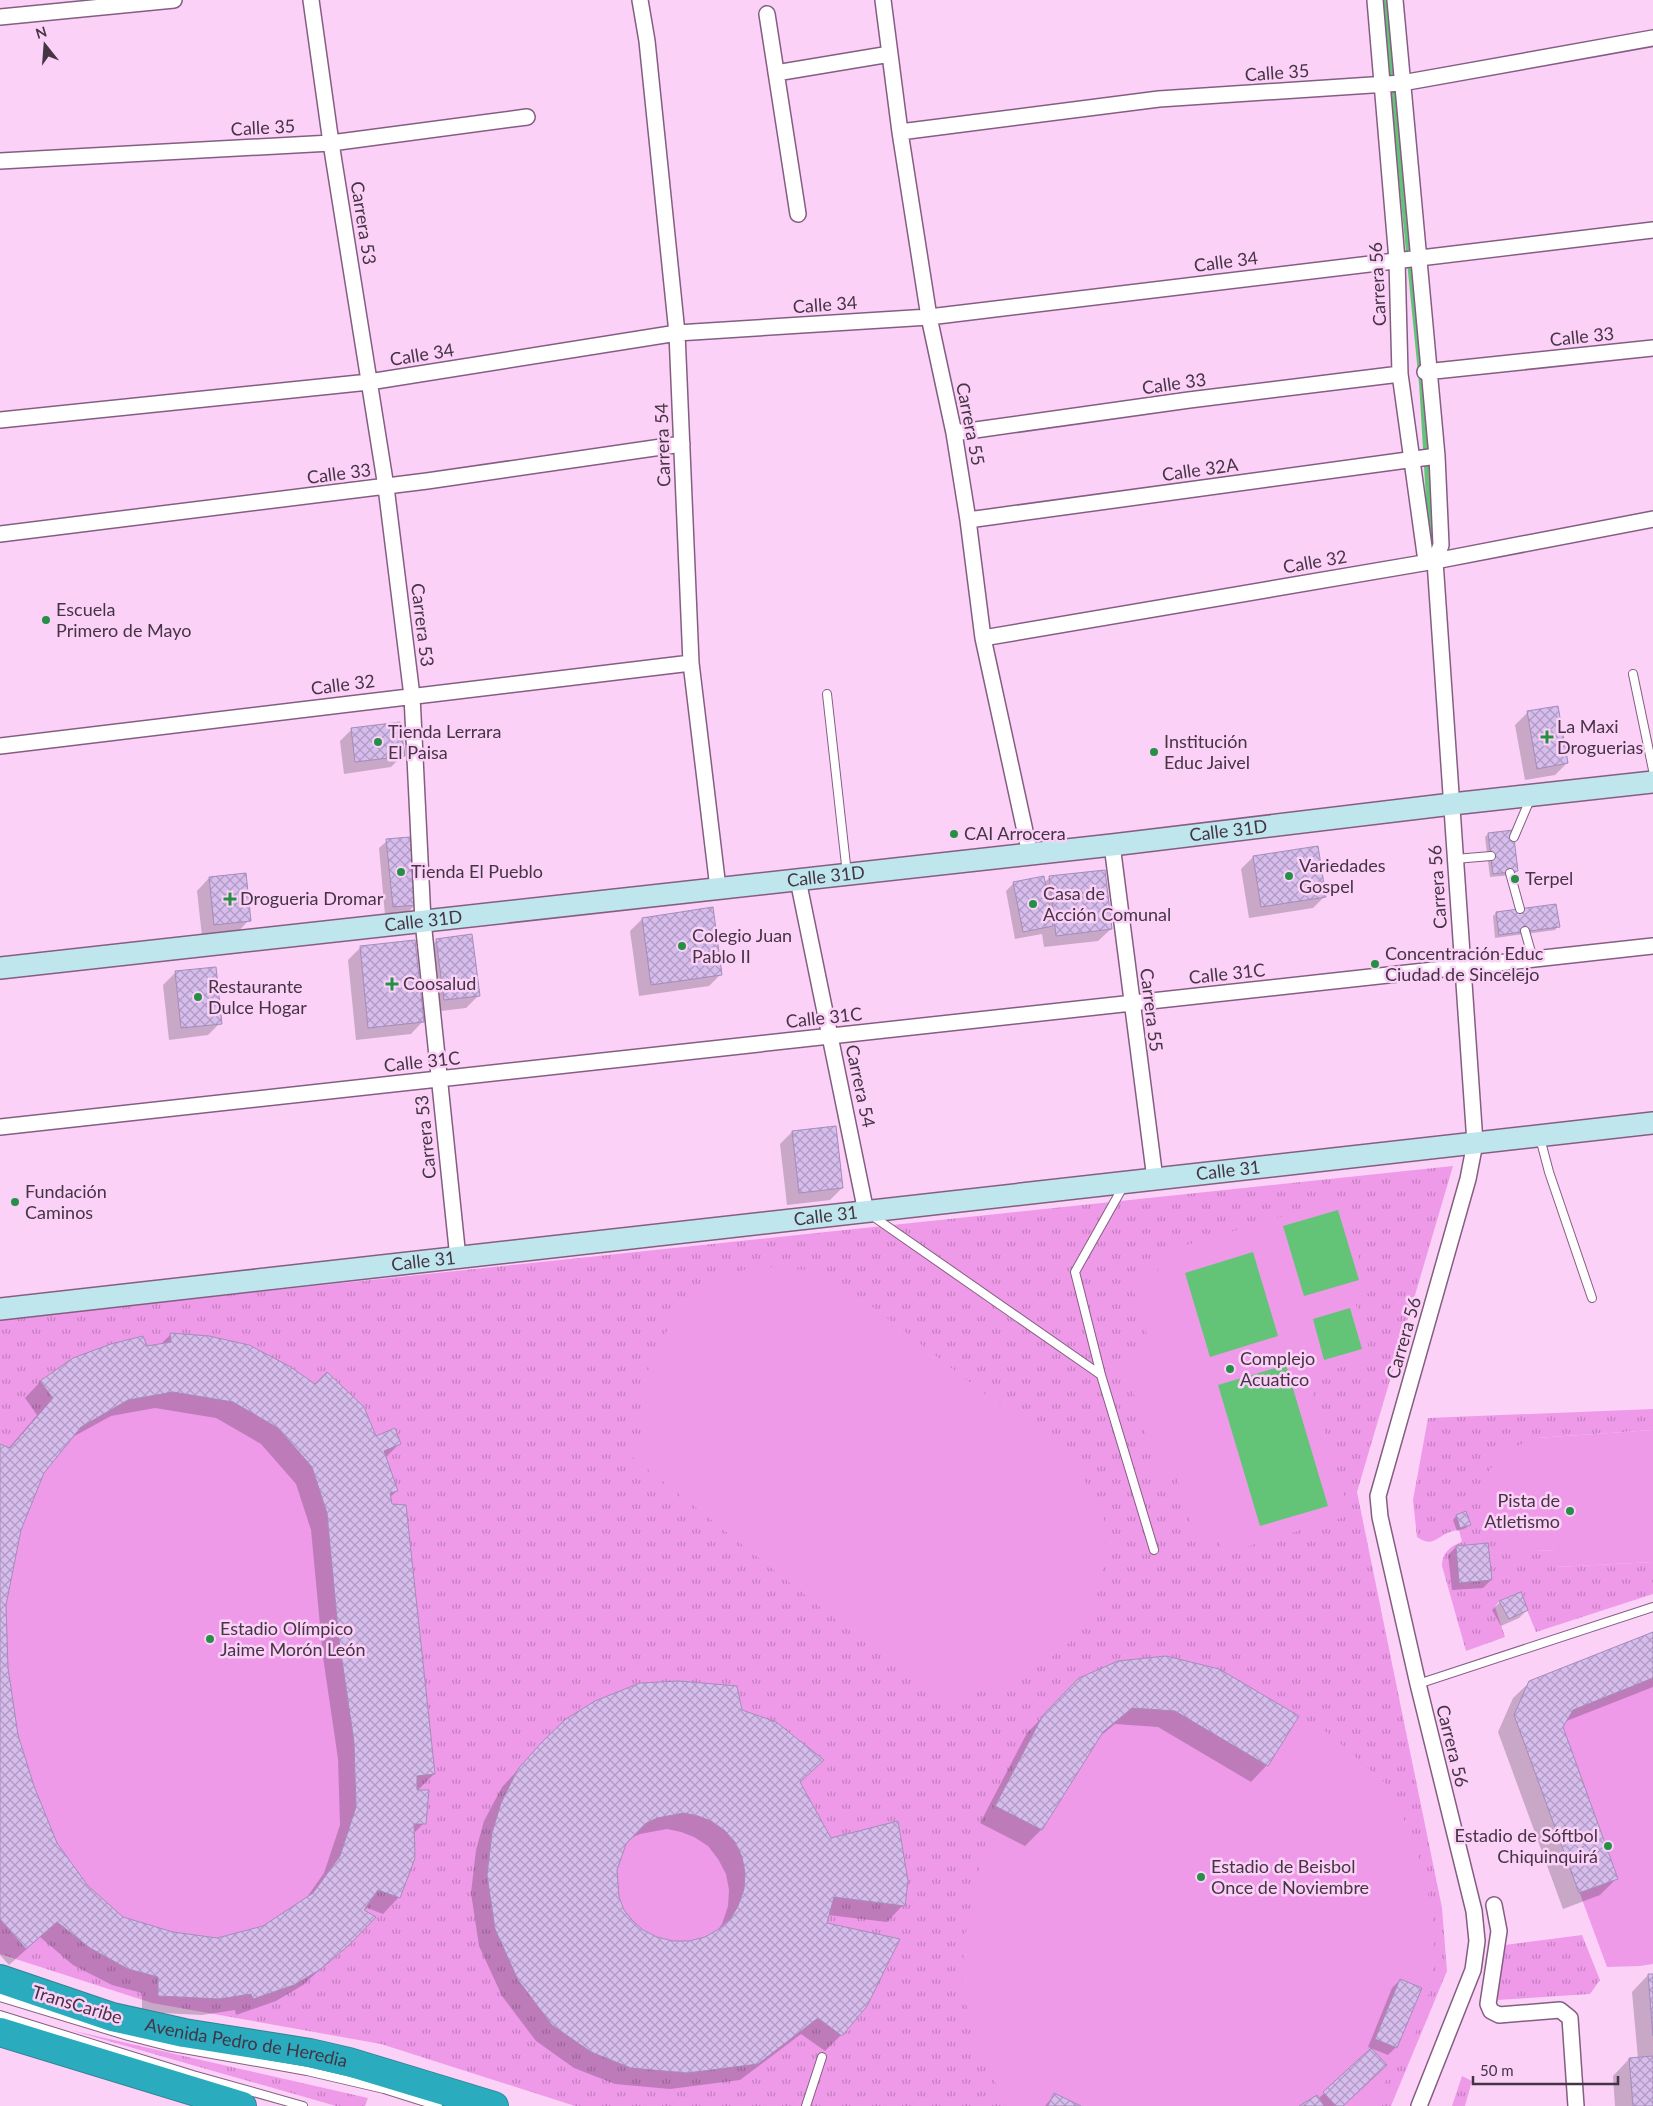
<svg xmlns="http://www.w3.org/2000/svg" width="1653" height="2106" font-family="Lato,sans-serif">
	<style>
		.grass { fill: url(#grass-tufts) }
		.pitch { fill: #ee9ae9 }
		.water { fill: #63c478 }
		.shadow { fill: #0003; fill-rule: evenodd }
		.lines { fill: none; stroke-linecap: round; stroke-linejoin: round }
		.stream { stroke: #63c478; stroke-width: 5.5 }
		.building { fill: url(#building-cross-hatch); stroke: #a58cba; fill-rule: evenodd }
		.lane-casing { stroke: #845e81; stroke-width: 10 }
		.street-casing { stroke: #845e81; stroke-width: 18 }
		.secondary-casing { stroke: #845e81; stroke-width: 24 }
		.highway-casing { stroke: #338293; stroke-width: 30 }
		.lane { stroke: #fff; stroke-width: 8 }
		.street { stroke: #fff; stroke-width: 15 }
		.secondary { stroke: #bfe6ec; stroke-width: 21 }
		.highway { stroke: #2aacbe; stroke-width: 28 }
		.poi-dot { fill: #268f46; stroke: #fcd1f8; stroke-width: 2 }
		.labels { text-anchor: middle; stroke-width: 5; stroke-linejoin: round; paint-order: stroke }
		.street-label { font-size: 18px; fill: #453444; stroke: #fcd1f8 }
		.poi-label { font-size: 18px; fill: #453444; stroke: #fcd1f8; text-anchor: start }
	</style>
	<defs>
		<pattern id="grass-tufts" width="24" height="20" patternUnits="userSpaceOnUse" patternTransform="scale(1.25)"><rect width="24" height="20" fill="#ee9ae9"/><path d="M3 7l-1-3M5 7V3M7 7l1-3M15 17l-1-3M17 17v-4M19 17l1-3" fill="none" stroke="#c37ebe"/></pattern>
		<pattern id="building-cross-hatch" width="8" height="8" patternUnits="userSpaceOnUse" patternTransform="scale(1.25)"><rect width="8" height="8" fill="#d7bded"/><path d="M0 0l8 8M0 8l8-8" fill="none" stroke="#b09ac2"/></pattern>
	</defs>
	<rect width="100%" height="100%" fill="#fcd1f8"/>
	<!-- grass -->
	<path class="grass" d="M 1453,1166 L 1357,1492 L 1442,1908 L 1447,1971 L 1391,2106 L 575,2106 L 381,2044 L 152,2003 L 0,1954 L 0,1319 Z
		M 1653,1409 L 1653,1430 L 1536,1438 L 1536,1550 L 1556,1551 L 1556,1567 L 1653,1562 L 1653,1594 L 1536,1632 L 1520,1593 L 1499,1601 L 1495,1607 L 1505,1637 L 1466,1651 L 1442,1566 C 1442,1553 1450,1546 1462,1542 L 1459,1530 C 1437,1532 1436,1550 1417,1537 L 1413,1500 L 1428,1418 Z
		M 1582,1935 L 1600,1980 L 1590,1994 L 1497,2000 L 1489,1947 Z
		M 70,2030 L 368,2098 L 365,2106 L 336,2106 Z
		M 1462,2076 L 1472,2081 L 1465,2106 L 1452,2106 Z"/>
	<!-- pitch -->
	<path class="pitch" d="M 1341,1199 L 1369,1293 L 1354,1298 L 1372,1358 L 1308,1377 L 1350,1515 L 1223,1554 L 1219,1540 L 1198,1547 L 1177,1478 L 1161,1483 L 1124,1361 L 1139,1357 L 1137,1349 L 1150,1345 L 1131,1282 L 1159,1273 L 1153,1255 Z
		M 770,1267 L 806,1270 L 842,1283 L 1071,1461 C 1084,1480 1098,1498 1104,1521 C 1107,1532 1105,1547 1104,1559 C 1102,1581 1093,1616 1078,1633 C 1060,1654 1018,1683 991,1686 C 985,1687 978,1687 972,1687 L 952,1712 L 631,1456 L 649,1434 C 648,1424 644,1414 644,1404 C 641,1350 692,1285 743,1270 C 752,1268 762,1268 770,1267 Z
		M 170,1333 L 209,1336 L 249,1345 L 314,1384 L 327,1372 L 364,1407 L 376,1436 L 395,1428 L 401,1444 L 384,1451 L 398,1491 L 390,1493 L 392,1504 L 406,1505 L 435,1774 L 417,1776 L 417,1790 L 429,1790 L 426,1824 L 414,1824 L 415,1858 L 400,1898 L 377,1890 L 364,1910 L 376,1917 C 351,1942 326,1971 293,1985 C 280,1991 266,1995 253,1999 L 251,1994 L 219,1999 L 158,1996 L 158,1977 L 128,1969 L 90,1948 L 57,1922 L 26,1949 L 0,1919 L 0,1444 L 10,1448 L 52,1398 L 40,1381 L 73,1358 L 111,1344 L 143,1336 L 148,1346 L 171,1342 Z
		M 1653,1430 L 1653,1562 L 1556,1567 L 1556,1551 L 1536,1550 L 1515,1546 L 1491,1524 L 1485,1497 L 1488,1472 L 1503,1452 L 1536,1438 Z
		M 1653,1632 L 1653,1964 L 1640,1966 L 1607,1967 L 1514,1715 L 1529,1681 Z
		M 1166,1656 L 1219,1669 L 1328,1733 L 1384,1782 L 1410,1831 L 1424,1874 L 1433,1918 L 1434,1957 L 1429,1993 L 1416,2032 L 1397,2066 L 1372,2099 L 1363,2106 L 1018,2106 L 998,2087 L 977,2046 L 962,1989 L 964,1942 L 976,1881 L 995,1806 L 1043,1715 L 1079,1678 L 1118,1661 Z
		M617 1878a64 64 0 1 1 128 0a64 64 0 1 1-128 0Z"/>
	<!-- water -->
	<path class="water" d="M 1338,1210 L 1359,1280 L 1304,1296 L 1283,1226 Z
		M 1253,1252 L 1278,1336 L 1210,1357 L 1185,1273 Z
		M 1350,1308 L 1362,1349 L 1324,1360 L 1313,1319 Z
		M 1286,1365 L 1328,1506 L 1260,1526 L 1218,1385 Z"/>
	<!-- shadow -->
	<path class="shadow" d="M 1527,713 L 1567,763 L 1555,775 L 1525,780 L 1515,725 Z
		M 352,729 L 403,755 L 391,767 L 344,774 L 340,741 Z
		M 1488,834 L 1517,871 L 1513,875 L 1490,877 L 1485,837 Z
		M 387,841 L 415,905 L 407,913 L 385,915 L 379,848 Z
		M 1253,857 L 1325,896 L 1313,908 L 1249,918 L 1241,869 Z
		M 209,878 L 249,920 L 237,933 L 202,936 L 197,891 Z
		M 1049,878 L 1111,929 L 1098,941 L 1044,947 L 1042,934 L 1015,939 L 1006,891 L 1014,883 L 1044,883 Z
		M 712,909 L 721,974 L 709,986 L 639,996 L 630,931 L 642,919 Z
		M 1496,913 L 1558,926 L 1555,930 L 1495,938 L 1493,916 Z
		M 437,940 L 479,995 L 466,1008 L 432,1012 L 425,953 Z
		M 414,942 L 423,1021 L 411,1034 L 356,1040 L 348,960 L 360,948 Z
		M 176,972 L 220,1023 L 208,1035 L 169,1040 L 163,985 Z
		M 792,1132 L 842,1188 L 830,1200 L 787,1205 L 780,1144 Z
		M 171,1334 L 375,1437 L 399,1444 L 385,1458 L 397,1491 L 389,1498 L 434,1774 L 416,1792 L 424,1823 L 413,1834 L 399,1897 L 383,1914 L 365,1907 L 348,1944 L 303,1985 L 276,2001 L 236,2015 L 235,2010 L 202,2015 L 142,2012 L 142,1993 L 112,1985 L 73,1965 L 40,1937 L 9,1965 L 0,1955 L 0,1446 L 8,1449 L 37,1415 L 25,1398 L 41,1381 L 147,1348 L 159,1346 ZM 155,1408 L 216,1418 L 261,1444 L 296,1484 L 311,1530 L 323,1657 L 338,1759 L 340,1825 L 324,1873 L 305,1900 L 263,1927 L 217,1939 L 173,1934 L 122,1919 L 87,1887 L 56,1844 L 33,1787 L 17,1735 L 7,1668 L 4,1605 L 20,1530 L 43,1473 L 69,1439 L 111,1416 Z
		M 1465,1513 L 1469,1524 L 1466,1528 L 1457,1531 L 1453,1520 L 1456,1516 Z
		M 1456,1547 L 1491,1580 L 1483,1588 L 1452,1590 L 1448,1555 Z
		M 1520,1594 L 1527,1610 L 1519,1618 L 1501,1626 L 1492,1610 L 1499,1603 Z
		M 1653,1633 L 1653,1687 L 1564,1722 L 1562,1727 L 1617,1878 L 1600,1895 L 1563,1909 L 1498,1732 L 1513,1698 L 1530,1682 Z
		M 1080,1679 L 1297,1717 L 1267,1765 L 1251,1782 L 1158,1727 L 1115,1724 L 1098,1738 L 1041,1830 L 1025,1846 L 980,1823 L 1027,1733 Z
		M 741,1711 L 798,1783 L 830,1839 L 903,1905 L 887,1922 L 828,1915 L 826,1924 L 841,2035 L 825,2051 L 801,2034 L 740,2080 L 670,2089 L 615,2084 L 574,2068 L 536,2041 L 502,1996 L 479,1946 L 471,1893 L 476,1850 L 484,1821 L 502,1787 L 543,1743 ZM 667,1829 L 681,1832 L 694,1837 L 708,1846 L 718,1859 L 726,1874 L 729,1890 L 728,1906 L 722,1924 L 717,1931 L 705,1938 L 689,1942 L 673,1943 L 657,1939 L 642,1931 L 623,1910 L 618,1897 L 615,1870 L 627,1840 L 640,1834 Z
		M 1648,1975 L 1653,1975 L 1653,2106 L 1615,2106 L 1613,2076 L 1629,2059 L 1638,2059 L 1632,1992 Z
		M 1400,1980 L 1396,2047 L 1388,2055 L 1368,2047 L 1392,1988 Z
		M 1371,2049 L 1342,2106 L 1301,2106 L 1318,2099 Z
		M 1054,2095 L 1078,2106 L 1045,2106 Z"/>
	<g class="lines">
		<!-- stream -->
		<path class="stream" d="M 1384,0 L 1422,386 L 1432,554"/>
	</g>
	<!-- building -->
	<path class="building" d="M 1558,706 L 1568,763 L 1537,769 L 1527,711 Z
		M 400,722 L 405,756 L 355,762 L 351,728 Z
		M 1513,830 L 1518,871 L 1493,874 L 1488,833 Z
		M 410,837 L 417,905 L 393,907 L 386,839 Z
		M 1318,846 L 1326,897 L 1261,907 L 1253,856 Z
		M 1105,870 L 1112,929 L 1056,936 L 1049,876 Z
		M 246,873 L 251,921 L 214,925 L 209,877 Z
		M 1044,876 L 1053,926 L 1023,932 L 1013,882 Z
		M 1556,904 L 1560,927 L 1499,935 L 1496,912 Z
		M 713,907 L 722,975 L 651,985 L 642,918 Z
		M 472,934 L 480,996 L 444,1000 L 436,939 Z
		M 415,940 L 424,1022 L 368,1028 L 360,946 Z
		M 216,967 L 222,1024 L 181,1028 L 175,971 Z
		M 836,1126 L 843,1188 L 799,1193 L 792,1131 Z
		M 170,1333 L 209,1336 L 249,1345 L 289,1366 L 315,1384 L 327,1372 L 364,1407 L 376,1436 L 395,1428 L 401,1444 L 384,1451 L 398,1491 L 390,1493 L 392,1504 L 406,1505 L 435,1774 L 417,1776 L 417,1790 L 429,1790 L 426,1824 L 414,1824 L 415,1858 L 400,1898 L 378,1890 L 364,1910 L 376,1917 L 349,1945 L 321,1969 L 294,1985 L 253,1999 L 251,1994 L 219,1999 L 158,1996 L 158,1977 L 128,1969 L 90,1948 L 57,1922 L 26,1949 L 0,1919 L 0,1444 L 10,1448 L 53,1398 L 40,1381 L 73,1358 L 111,1344 L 143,1336 L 147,1346 L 171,1342 ZM 173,1392 L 233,1402 L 278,1428 L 312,1467 L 327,1513 L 339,1640 L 354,1742 L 356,1807 L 340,1856 L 313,1893 L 263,1926 L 217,1938 L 173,1932 L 123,1917 L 88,1886 L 57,1843 L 34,1786 L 18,1735 L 8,1668 L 6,1605 L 21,1530 L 44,1473 L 81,1427 L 128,1400 Z
		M 1466,1511 L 1471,1525 L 1460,1528 L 1456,1515 Z
		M 1488,1543 L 1492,1580 L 1459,1583 L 1456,1546 Z
		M 1521,1592 L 1528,1610 L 1509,1619 L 1499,1601 Z
		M 1653,1632 L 1653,1678 L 1573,1710 L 1563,1727 L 1618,1879 L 1579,1893 L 1514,1715 L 1529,1681 Z
		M 1166,1656 L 1219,1669 L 1299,1716 L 1268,1766 L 1175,1711 L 1132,1708 L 1103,1732 L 1042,1830 L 995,1806 L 1043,1715 L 1079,1678 L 1118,1661 Z
		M 679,1681 L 737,1686 L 742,1710 L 776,1722 L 824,1760 L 800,1782 L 831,1838 L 898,1821 L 908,1881 L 905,1906 L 834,1897 L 827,1923 L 900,1939 L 867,2006 L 842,2036 L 818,2018 L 758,2064 L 687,2073 L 631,2068 L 591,2052 L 552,2025 L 518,1980 L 495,1929 L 487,1875 L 492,1833 L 501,1803 L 518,1769 L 542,1742 L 566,1719 L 595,1701 L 640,1683 ZM 684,1813 L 698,1816 L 711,1821 L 724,1830 L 735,1842 L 742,1857 L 745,1873 L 744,1889 L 738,1906 L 731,1918 L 719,1929 L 705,1937 L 689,1941 L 673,1941 L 657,1937 L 643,1930 L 633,1921 L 624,1910 L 619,1897 L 617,1870 L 626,1844 L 645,1824 L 657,1818 Z
		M 1648,1974 L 1653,1974 L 1653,2036 Z
		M 1400,1979 L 1422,1988 L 1397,2048 L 1375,2039 Z
		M 1371,2048 L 1387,2065 L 1343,2106 L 1336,2106 L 1323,2092 Z
		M 1653,2056 L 1653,2106 L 1633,2106 L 1629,2058 Z
		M 1054,2093 L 1081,2106 L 1048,2106 Z
		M 1317,2095 L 1324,2106 L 1299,2106 Z"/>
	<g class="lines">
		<!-- lane casing -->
		<g class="lane-casing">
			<path id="lane" d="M 1633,674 L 1653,770
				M 827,694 L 847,874
				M 1514,837 L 1531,797
				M 1455,859 L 1491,856
				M 1510,873 L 1520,909
				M 1525,931 L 1533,959
				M 1540,1138 L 1549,1172 L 1592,1298
				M 871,1215 L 1101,1375 L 1154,1550
				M 1101,1375 L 1075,1272 L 1124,1185
				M 1418,1684 L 1653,1607
				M 0,1997 L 128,2036 L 167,2046 L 307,2071 L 384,2089 L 438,2106
				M 0,2015 L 193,2075 L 303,2106
				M 806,2106 L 822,2057"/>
		</g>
		<!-- street casing -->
		<g class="street-casing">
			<path id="street" d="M 311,0 L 331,143 L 386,487 L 412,696 L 423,921 L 458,1258
				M 640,0 L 647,41 L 677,333 L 691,663 L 718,888
				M 883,0 L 900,132 L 929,317 L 954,433 L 968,520 L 983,638 L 1030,854
				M 1375,0 L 1397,260 L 1400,374 L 1425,554 L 1435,561
				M 1395,0 L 1437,456 L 1441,545 L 1435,561 L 1475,1143 L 1468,1179 L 1378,1496 L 1380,1517 L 1418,1684 L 1474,1911 L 1477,1941 L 1473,1970 L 1419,2106
				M 767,14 L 798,214
				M 0,17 L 174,0
				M 776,73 L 890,54
				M 900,132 L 1159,99 L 1402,83 L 1653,38
				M 0,161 L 331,143 L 527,117
				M 1425,372 L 1653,348
				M 0,420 L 369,382 L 677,333 L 929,317 L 1653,230
				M 954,433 L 1189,400 L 1400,374
				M 968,520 L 1437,456
				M 0,534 L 427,481 L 682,444
				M 983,638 L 1435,561 L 1653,519
				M 0,746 L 691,663
				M 1112,845 L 1155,1179
				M 798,880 L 866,1212
				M 0,1127 L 1653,946
				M 1494,1905 L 1499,1931 L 1488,2004 L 1491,2011 L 1499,2015 L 1560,2010 L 1570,2018 L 1576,2106"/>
		</g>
		<!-- secondary casing -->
		<g class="secondary-casing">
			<g id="secondary">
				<path id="s1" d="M 0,968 L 1112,845 L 1452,804 L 1653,782"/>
				<path id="s2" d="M 0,1309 L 1653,1123"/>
			</g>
		</g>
		<!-- highway casing -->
		<g class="highway-casing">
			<g id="highway">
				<path id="s3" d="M 0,1979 L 112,2017 L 184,2033 L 310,2053 L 349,2062 L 494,2106"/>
				<path d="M 0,2032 L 242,2106"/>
			</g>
		</g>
		<!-- lane -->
		<use href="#lane" class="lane"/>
		<!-- street -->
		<use href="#street" class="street"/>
		<!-- secondary -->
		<use href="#secondary" class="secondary"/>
		<!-- highway -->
		<use href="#highway" class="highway"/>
	</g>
	<!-- markers -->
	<g class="poi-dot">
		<circle cx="46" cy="620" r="5"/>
		<path d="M1544.5 729.5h5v5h5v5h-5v5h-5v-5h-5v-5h5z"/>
		<circle cx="378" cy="742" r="5"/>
		<circle cx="1154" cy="752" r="5"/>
		<circle cx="954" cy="834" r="5"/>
		<circle cx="401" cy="872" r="5"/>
		<circle cx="1289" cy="876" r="5"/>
		<circle cx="1515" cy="879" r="5"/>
		<path d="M227.5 891.5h5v5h5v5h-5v5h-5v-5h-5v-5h5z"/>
		<circle cx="1033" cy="904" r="5"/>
		<circle cx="682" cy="946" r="5"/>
		<circle cx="1375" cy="964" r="5"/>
		<path d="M389.5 976.5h5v5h5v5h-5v5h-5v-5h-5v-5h5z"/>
		<circle cx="198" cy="997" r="5"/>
		<circle cx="15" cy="1202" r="5"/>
		<circle cx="1230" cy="1369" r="5"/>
		<circle cx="1570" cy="1511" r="5"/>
		<circle cx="210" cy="1639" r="5"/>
		<circle cx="1608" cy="1846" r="5"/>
		<circle cx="1201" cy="1877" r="5"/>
	</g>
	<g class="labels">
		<!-- street labels -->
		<g class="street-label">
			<text transform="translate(1277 73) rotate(-4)" y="6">Calle 35</text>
			<text transform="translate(263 128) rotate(-3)" y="6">Calle 35</text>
			<text transform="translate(363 223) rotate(81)" y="6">Carrera 53</text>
			<text transform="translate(1226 262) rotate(-7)" y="6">Calle 34</text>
			<text transform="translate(1378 284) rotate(-93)" y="6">Carrera 56</text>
			<text transform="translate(825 305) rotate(-4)" y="6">Calle 34</text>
			<text transform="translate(1582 337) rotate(-6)" y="6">Calle 33</text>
			<text transform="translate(422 355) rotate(-9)" y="6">Calle 34</text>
			<text transform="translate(1174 384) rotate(-8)" y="6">Calle 33</text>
			<text transform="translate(970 424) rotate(79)" y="6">Carrera 55</text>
			<text transform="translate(663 445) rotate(-92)" y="6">Carrera 54</text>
			<text transform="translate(1200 470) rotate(-8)" y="6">Calle 32A</text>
			<text transform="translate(339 474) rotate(-7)" y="6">Calle 33</text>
			<text transform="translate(1315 562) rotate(-10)" y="6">Calle 32</text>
			<text transform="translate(422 625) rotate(83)" y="6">Carrera 53</text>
			<text transform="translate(343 685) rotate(-7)" y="6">Calle 32</text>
			<text dy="6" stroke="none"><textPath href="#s1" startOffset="1236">Calle 31D</textPath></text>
			<text dy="6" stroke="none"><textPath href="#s1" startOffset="831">Calle 31D</textPath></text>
			<text transform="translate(1438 887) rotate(-94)" y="6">Carrera 56</text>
			<text dy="6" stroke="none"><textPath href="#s1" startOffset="426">Calle 31D</textPath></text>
			<text transform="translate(1227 974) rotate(-6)" y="6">Calle 31C</text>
			<text transform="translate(1151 1010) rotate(83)" y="6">Carrera 55</text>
			<text transform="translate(824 1018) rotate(-6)" y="6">Calle 31C</text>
			<text transform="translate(422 1062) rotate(-6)" y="6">Calle 31C</text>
			<text transform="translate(860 1086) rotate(78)" y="6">Carrera 54</text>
			<text transform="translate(426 1137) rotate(-96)" y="6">Carrera 53</text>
			<text dy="6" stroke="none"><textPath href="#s2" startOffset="1236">Calle 31</textPath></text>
			<text dy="6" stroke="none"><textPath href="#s2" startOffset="831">Calle 31</textPath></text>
			<text dy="6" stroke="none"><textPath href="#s2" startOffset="426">Calle 31</textPath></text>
			<text transform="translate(1404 1338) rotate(-74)" y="6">Carrera 56</text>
			<text transform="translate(1452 1746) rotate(76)" y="6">Carrera 56</text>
			<text transform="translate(77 2005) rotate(17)" y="6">TransCaribe</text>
			<text dy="6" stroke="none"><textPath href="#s3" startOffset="255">Avenida Pedro de Heredia</textPath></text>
		</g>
		<!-- poi labels -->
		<g class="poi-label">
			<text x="56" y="616">Escuela<tspan x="56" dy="21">Primero de Mayo</tspan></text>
			<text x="1557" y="733">La Maxi<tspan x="1557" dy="21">Droguerias</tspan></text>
			<text x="388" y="738">Tienda Lerrara<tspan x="388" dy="21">El Paisa</tspan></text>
			<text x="1164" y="748">Institución<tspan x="1164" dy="21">Educ Jaivel</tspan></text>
			<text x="964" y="840">CAI Arrocera</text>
			<text x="1299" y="872">Variedades<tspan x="1299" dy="21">Gospel</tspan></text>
			<text x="411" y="878">Tienda El Pueblo</text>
			<text x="1525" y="885">Terpel</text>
			<text x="1043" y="900">Casa de<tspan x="1043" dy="21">Acción Comunal</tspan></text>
			<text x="240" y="905">Drogueria Dromar</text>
			<text x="692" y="942">Colegio Juan<tspan x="692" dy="21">Pablo II</tspan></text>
			<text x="1385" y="960">Concentración Educ<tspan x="1385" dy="21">Ciudad de Sincelejo</tspan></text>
			<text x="403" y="990">Coosalud</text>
			<text x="208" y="993">Restaurante<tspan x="208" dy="21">Dulce Hogar</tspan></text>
			<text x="25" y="1198">Fundación<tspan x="25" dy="21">Caminos</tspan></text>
			<text x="1240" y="1365">Complejo<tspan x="1240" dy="21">Acuatico</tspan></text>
			<text x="1560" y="1507" text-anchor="end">Pista de<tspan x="1560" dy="21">Atletismo</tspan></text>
			<text x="220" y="1635">Estadio Olímpico<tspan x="220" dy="21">Jaime Morón León</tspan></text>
			<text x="1598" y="1842" text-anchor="end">Estadio de Sóftbol<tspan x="1598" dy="21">Chiquinquirá</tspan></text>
			<text x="1211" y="1873">Estadio de Beisbol<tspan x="1211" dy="21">Once de Noviembre</tspan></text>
		</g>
	</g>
	<!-- north arrow -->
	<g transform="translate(45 45) rotate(343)" stroke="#fcd1f8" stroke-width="4" paint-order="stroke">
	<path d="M0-4L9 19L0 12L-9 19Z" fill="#453444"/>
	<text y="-8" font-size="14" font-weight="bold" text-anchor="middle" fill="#453444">N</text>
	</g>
	<!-- scale -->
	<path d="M1473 2076v8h145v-8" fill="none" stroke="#453444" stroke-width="2.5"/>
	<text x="1480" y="2076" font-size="15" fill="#453444" stroke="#fcd1f8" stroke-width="4" paint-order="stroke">50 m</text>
</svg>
